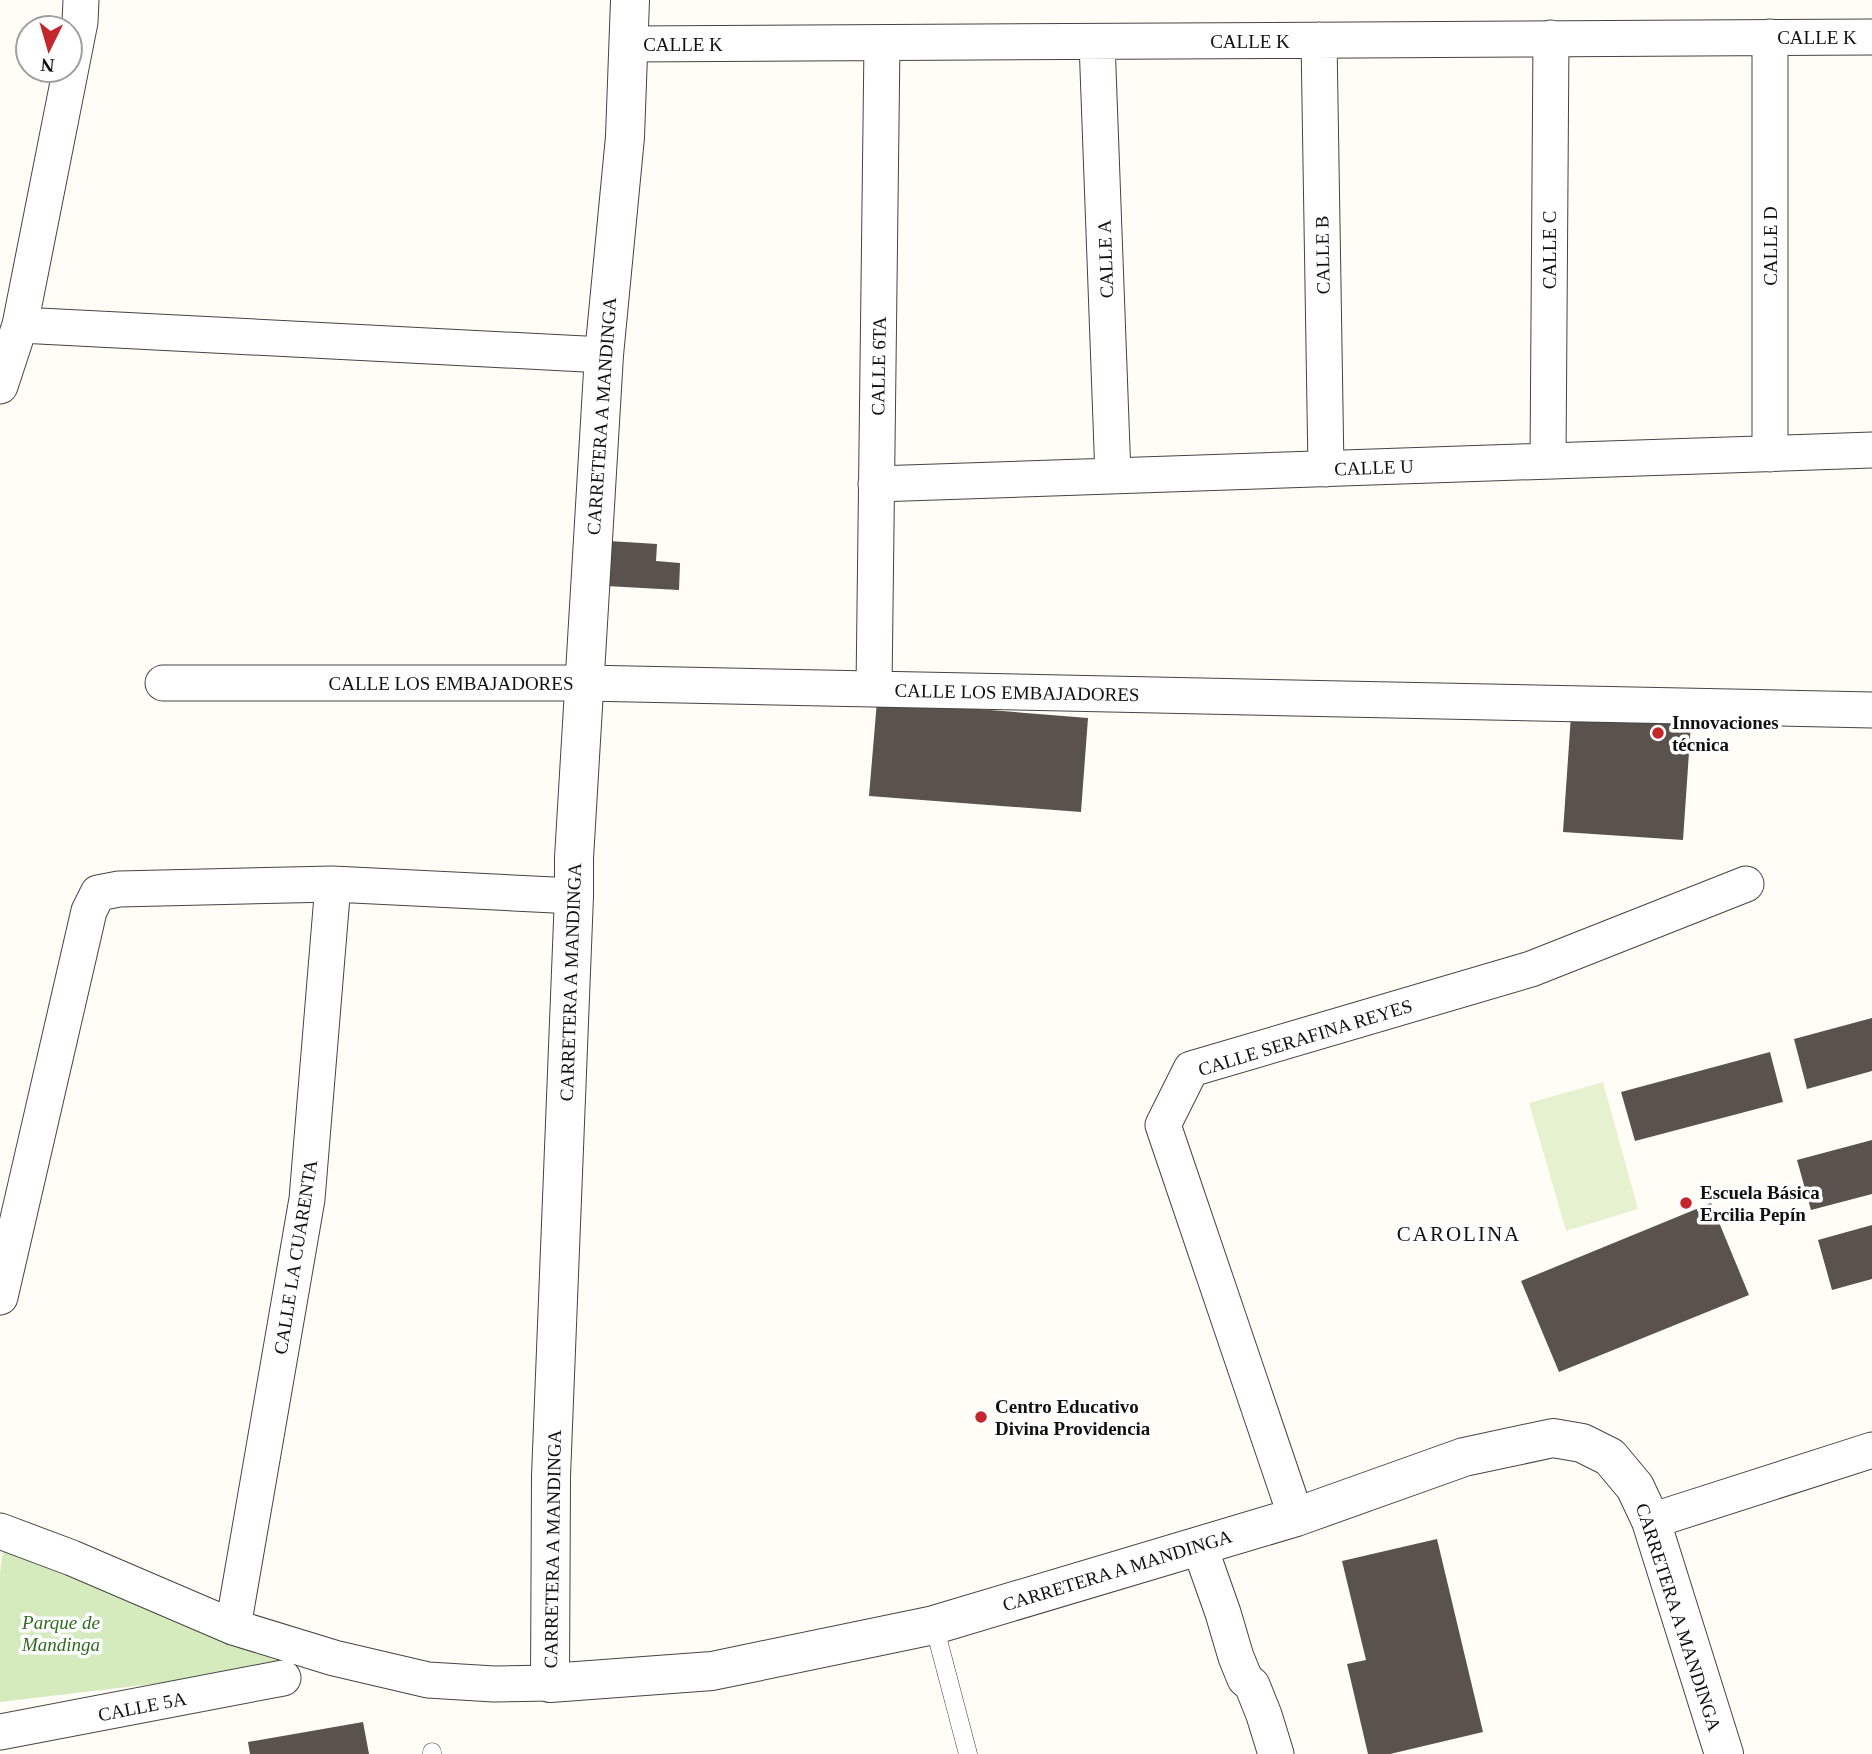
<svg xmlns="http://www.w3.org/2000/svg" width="1872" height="1754" font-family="'Times New Roman',serif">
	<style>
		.green { fill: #d5ebbd }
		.pitch { fill: #e6f2cf }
		.building { fill: #5a524d }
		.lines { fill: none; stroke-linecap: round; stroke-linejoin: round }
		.service-casing { stroke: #444; stroke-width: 19 }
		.minor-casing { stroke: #444; stroke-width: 37 }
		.tertiary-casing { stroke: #444; stroke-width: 40 }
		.service { stroke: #fff; stroke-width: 18 }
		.minor { stroke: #fff; stroke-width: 35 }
		.tertiary { stroke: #fff; stroke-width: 38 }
		.poi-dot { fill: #c4262e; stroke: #fff; stroke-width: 2.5 }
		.labels { text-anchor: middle; stroke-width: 7; stroke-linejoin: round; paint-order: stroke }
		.street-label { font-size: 19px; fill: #111; stroke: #fff }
		.poi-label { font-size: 19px; font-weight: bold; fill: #111; stroke: #fff; text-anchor: start }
		.park-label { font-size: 19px; font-style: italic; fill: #2f6b1f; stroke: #fff }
		.neighbourhood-label { font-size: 21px; letter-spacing: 2px; fill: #111; stroke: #fff }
	</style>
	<rect width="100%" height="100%" fill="#fffdf5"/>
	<!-- green -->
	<path class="green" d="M 4,1543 L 297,1667 L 0,1702 L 0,1572 Z"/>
	<!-- pitch -->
	<path class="pitch" d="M 1603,1082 L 1638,1209 L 1566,1231 L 1529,1103 Z"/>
	<!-- building -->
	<path class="building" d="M 609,541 L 657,544 L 656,561 L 680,563 L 679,590 L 606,586 Z
		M 877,701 L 1088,718 L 1081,812 L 869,796 Z
		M 1571,715 L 1691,723 L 1683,840 L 1563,832 Z
		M 1872,1018 L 1872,1071 L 1807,1089 L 1794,1039 Z
		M 1770,1052 L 1783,1102 L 1635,1141 L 1621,1092 Z
		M 1872,1140 L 1872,1194 L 1811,1210 L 1797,1160 Z
		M 1711,1203 L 1749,1295 L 1559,1372 L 1521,1281 Z
		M 1872,1225 L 1872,1279 L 1832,1290 L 1818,1240 Z
		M 1437,1539 L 1483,1732 L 1390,1754 L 1368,1754 L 1347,1664 L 1366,1660 L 1342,1561 Z
		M 363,1722 L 369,1754 L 250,1754 L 248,1742 Z"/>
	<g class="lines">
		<!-- service casing -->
		<g class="service-casing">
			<path id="service" d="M 934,1625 L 968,1754
				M 432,1752 L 432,1754"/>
		</g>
		<!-- minor casing -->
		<g class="minor-casing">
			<path id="minor" d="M 1319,40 L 1326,469
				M 1097,42 L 1113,476
				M 628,44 L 1872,37
				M 20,325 L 604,355
				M 0,386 L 20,325 L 80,22 L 81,0
				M 1770,454 L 1770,37
				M 1548,461 L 1551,38
				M 876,484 L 1872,450
				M 163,683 L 584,683 L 1872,710
				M 874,689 L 882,43
				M 0,1297 L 89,911 L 98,893 L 119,889 L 333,884 L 574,896
				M 1296,1517 L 1163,1125 L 1191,1069 L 1531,969 L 1746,884
				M 1651,1521 L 1872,1450
				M 0,1531 L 72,1558 L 233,1627 L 334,1658 L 428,1680 L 494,1684 L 550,1683
				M 1199,1545 L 1223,1613 L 1236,1657 L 1245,1679 L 1252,1685 L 1264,1715 L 1276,1754
				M 233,1627 L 307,1199 L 333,884
				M 0,1732 L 283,1678"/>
		</g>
		<!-- tertiary casing -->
		<g class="tertiary-casing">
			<path id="tertiary" d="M 630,0 L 625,137 L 604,355 L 574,858 L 574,896 L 551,1476 L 550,1683 L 712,1671 L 934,1625 L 1296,1517 L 1464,1457 L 1553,1438 L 1582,1443 L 1610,1457 L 1635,1487 L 1651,1521 L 1724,1754"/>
		</g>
		<!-- service -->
		<use href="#service" class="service"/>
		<!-- minor -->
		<use href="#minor" class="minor"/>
		<!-- tertiary -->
		<use href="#tertiary" class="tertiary"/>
	</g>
	<!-- markers -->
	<g class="poi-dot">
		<circle cx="1658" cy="733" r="7"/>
		<circle cx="1686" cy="1203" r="7"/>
		<circle cx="981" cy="1417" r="7"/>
	</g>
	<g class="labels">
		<!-- street labels -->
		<g class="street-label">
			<text x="1817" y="44">CALLE K</text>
			<text x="1250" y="48">CALLE K</text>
			<text x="683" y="51">CALLE K</text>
			<text transform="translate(1770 246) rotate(-90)" y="7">CALLE D</text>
			<text transform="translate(1549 250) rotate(-90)" y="7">CALLE C</text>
			<text transform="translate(1322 255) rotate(-91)" y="7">CALLE B</text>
			<text transform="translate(1105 259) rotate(-92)" y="7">CALLE A</text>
			<text transform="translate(878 366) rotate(-89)" y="7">CALLE 6TA</text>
			<text transform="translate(601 416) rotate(-86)" y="7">CARRETERA A MANDINGA</text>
			<text transform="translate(1374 467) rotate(-2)" y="7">CALLE U</text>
			<text x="451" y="690">CALLE LOS EMBAJADORES</text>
			<text transform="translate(1017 692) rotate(1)" y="7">CALLE LOS EMBAJADORES</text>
			<text transform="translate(570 982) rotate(-88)" y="7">CARRETERA A MANDINGA</text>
			<text transform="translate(1305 1037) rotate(-17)" y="7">CALLE SERAFINA REYES</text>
			<text transform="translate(295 1257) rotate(-81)" y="7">CALLE LA CUARENTA</text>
			<text transform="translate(552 1549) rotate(-89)" y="7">CARRETERA A MANDINGA</text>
			<text transform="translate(1117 1570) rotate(-17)" y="7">CARRETERA A MANDINGA</text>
			<text transform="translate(1679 1617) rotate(72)" y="7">CARRETERA A MANDINGA</text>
			<text transform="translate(142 1706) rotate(-11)" y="7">CALLE 5A</text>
		</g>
		<!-- poi labels -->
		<g class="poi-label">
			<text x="1672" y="729">Innovaciones<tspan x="1672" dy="22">técnica</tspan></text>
			<text x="1700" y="1199">Escuela Básica<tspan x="1700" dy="22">Ercilia Pepín</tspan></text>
			<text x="995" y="1413">Centro Educativo<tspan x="995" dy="22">Divina Providencia</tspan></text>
		</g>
		<!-- park labels -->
		<g class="park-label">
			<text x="61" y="1629">Parque de<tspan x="61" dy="22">Mandinga</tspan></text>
		</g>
		<!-- neighbourhood labels -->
		<g class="neighbourhood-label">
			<text x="1459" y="1241">CAROLINA</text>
		</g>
	</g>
	<!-- north arrow -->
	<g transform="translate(49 49) rotate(185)"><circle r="33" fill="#ffffff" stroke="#a0a0a0" stroke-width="2"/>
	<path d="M0-5L12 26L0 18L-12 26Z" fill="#c4262e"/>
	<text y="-10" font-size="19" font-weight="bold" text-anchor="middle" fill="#111111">N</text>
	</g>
</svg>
